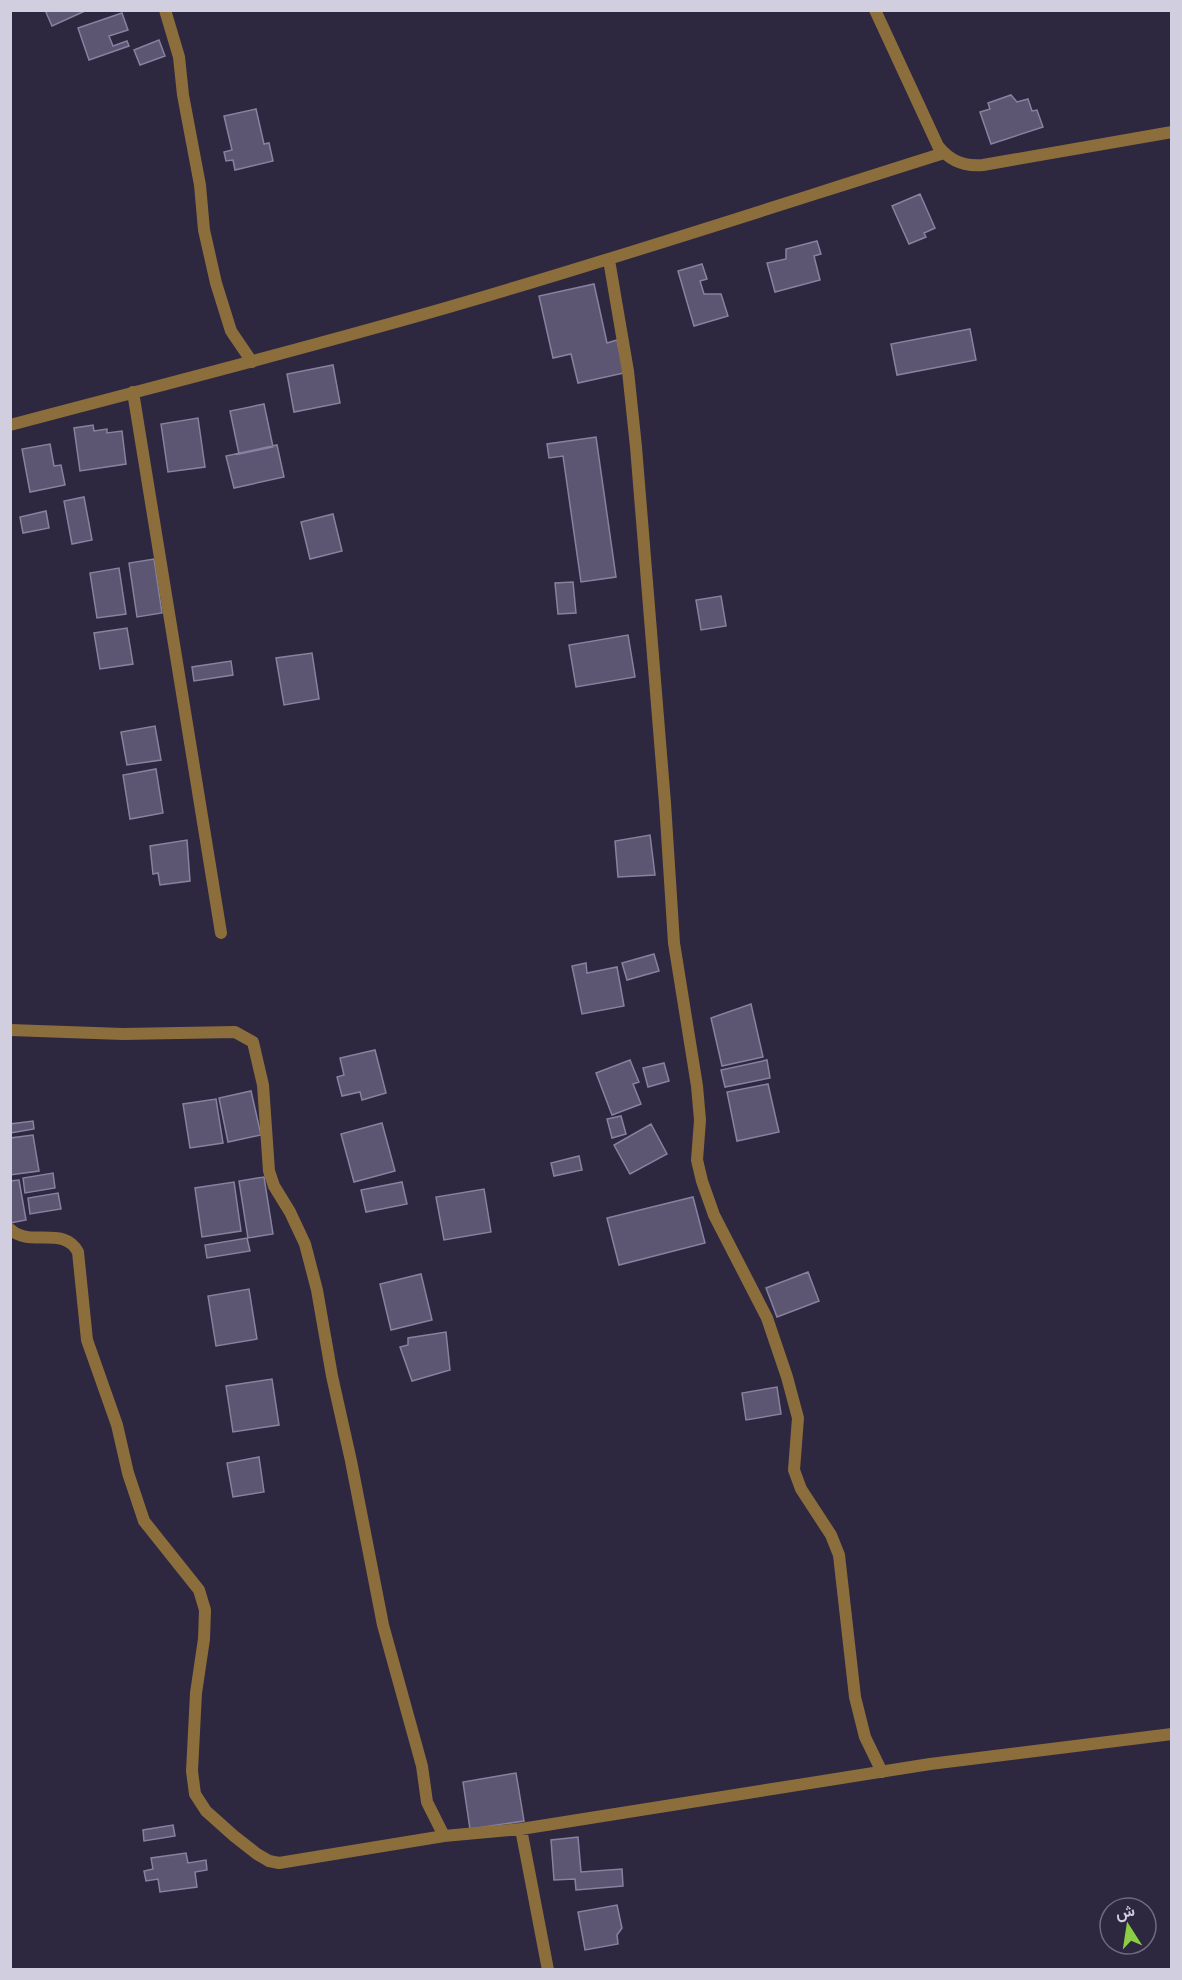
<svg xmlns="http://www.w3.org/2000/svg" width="1182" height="1980" font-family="'Libre Baskerville',Vazirmatn,serif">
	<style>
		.building { fill: #5c5672; stroke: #8782a0; stroke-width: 1.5 }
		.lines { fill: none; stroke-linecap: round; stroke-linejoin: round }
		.street { stroke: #8c6d3c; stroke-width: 12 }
	</style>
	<rect width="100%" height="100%" fill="#2d2740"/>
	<!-- building -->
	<path class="building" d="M 45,10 L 85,10 L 85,11 L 52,26 Z
		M 122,13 L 128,30 L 109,36 L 113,46 L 127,41 L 129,46 L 89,60 L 78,28 Z
		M 159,40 L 165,56 L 140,65 L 134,50 Z
		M 1011,95 L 1017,102 L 1028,99 L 1032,111 L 1037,110 L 1043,127 L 991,144 L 980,112 L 990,109 L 988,103 Z
		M 256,109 L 264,144 L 269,143 L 273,161 L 235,170 L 233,160 L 226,161 L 224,152 L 232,150 L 224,116 Z
		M 920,194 L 935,228 L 924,233 L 926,237 L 909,244 L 892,206 Z
		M 817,241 L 821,254 L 814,256 L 820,280 L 775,292 L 767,263 L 786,259 L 786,249 Z
		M 702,264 L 707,279 L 700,281 L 704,294 L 721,294 L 728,316 L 694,326 L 678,271 Z
		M 594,284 L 607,343 L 617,340 L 624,373 L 578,383 L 571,354 L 553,358 L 539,296 Z
		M 970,329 L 976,360 L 897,375 L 891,344 Z
		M 333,365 L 340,403 L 294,412 L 287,374 Z
		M 264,404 L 273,447 L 239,454 L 230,411 Z
		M 198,418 L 205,467 L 168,472 L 161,424 Z
		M 93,425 L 94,431 L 107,429 L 107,433 L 122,431 L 126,464 L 80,471 L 74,428 Z
		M 596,437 L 616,577 L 581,582 L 563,456 L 549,458 L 547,444 Z
		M 50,444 L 54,466 L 61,465 L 65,485 L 30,492 L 22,449 Z
		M 277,445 L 284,477 L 234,488 L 226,456 Z
		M 84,497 L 92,540 L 72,544 L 64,501 Z
		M 46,511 L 49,528 L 23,533 L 20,517 Z
		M 333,514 L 342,551 L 310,559 L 301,522 Z
		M 154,559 L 162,613 L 137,617 L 129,563 Z
		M 119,568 L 126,614 L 97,618 L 90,573 Z
		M 573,582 L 576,613 L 558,614 L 555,583 Z
		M 721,596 L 726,626 L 701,630 L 696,600 Z
		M 127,628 L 133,664 L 100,669 L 94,633 Z
		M 628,635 L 635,677 L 576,687 L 569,645 Z
		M 312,653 L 319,699 L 284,705 L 276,658 Z
		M 231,661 L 233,675 L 194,681 L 192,667 Z
		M 155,726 L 161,760 L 127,765 L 121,732 Z
		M 156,769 L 163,813 L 130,819 L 123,775 Z
		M 650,835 L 655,875 L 618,877 L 615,841 Z
		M 187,840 L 190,881 L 160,885 L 158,873 L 153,874 L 150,846 Z
		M 654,954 L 659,971 L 627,980 L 622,963 Z
		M 586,963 L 587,973 L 617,967 L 624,1006 L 582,1014 L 572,966 Z
		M 751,1004 L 763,1057 L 722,1066 L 711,1018 Z
		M 375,1050 L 386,1093 L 362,1100 L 360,1092 L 342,1096 L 337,1077 L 344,1075 L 340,1058 Z
		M 630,1060 L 639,1082 L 633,1084 L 641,1104 L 612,1115 L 596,1073 Z
		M 767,1060 L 770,1078 L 725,1087 L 721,1070 Z
		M 664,1063 L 669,1081 L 648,1087 L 643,1068 Z
		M 768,1084 L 779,1132 L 737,1141 L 727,1092 Z
		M 251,1091 L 261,1135 L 228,1142 L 219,1098 Z
		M 216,1099 L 223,1143 L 190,1148 L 183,1104 Z
		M 621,1116 L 626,1134 L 612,1138 L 607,1119 Z
		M 33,1121 L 34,1129 L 10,1133 L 10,1124 Z
		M 382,1123 L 395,1171 L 354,1182 L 341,1134 Z
		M 651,1124 L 667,1154 L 630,1174 L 614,1145 Z
		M 33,1135 L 39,1171 L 10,1175 L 10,1138 Z
		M 579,1156 L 582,1170 L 554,1176 L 551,1163 Z
		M 53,1173 L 55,1188 L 25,1193 L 23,1178 Z
		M 264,1177 L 273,1234 L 248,1238 L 239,1181 Z
		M 19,1180 L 26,1220 L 10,1223 L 10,1181 Z
		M 234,1182 L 241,1231 L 202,1237 L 195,1188 Z
		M 402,1182 L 407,1204 L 366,1212 L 361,1190 Z
		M 484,1189 L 491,1232 L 444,1240 L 436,1197 Z
		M 58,1193 L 61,1209 L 30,1214 L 28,1198 Z
		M 693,1197 L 705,1243 L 619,1265 L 607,1218 Z
		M 247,1238 L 250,1251 L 207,1258 L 205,1245 Z
		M 808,1272 L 819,1301 L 777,1317 L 766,1288 Z
		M 421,1274 L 432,1320 L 391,1330 L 380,1284 Z
		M 249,1289 L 257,1339 L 216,1346 L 208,1296 Z
		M 446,1332 L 450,1370 L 412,1381 L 400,1347 L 408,1345 L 408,1338 Z
		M 272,1379 L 279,1425 L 233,1432 L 226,1386 Z
		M 777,1387 L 781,1414 L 746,1420 L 742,1393 Z
		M 259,1457 L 264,1492 L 233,1497 L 227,1463 Z
		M 516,1773 L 524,1821 L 470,1829 L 463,1782 Z
		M 173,1825 L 175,1836 L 144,1841 L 143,1830 Z
		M 578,1837 L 581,1872 L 622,1869 L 623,1886 L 576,1890 L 575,1879 L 554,1880 L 551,1840 Z
		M 186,1853 L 188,1863 L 206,1860 L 207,1870 L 195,1872 L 197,1887 L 160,1892 L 158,1879 L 146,1881 L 144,1871 L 153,1869 L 151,1858 Z
		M 617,1905 L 622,1928 L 617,1935 L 618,1944 L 585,1950 L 578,1912 Z"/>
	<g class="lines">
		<!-- street -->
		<path class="street" d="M 165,10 L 179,57 L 183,95 L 200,185 L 204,230 L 216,283 L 231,331 L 252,362
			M 875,10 L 938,146 C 950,161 964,167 983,165 L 1172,132
			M 609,260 L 628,371 L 636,447 L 665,803 L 674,943 L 697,1086 L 700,1120 L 697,1160 L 702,1181 L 714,1215 L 767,1318 L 787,1377 L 798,1418 L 794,1470 L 801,1489 L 831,1535 L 839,1555 L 855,1697 L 865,1737 L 882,1772
			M 133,392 L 221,933
			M 10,425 C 157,386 304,349 449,307 C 615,259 779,205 944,153
			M 10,1030 L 123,1034 L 235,1032 L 253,1042 L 263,1085 L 269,1171 L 274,1186 L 290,1212 L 305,1244 L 317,1290 L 332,1376 L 351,1461 L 383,1625 L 422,1766 L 427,1802 L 444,1836 L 521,1829 L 930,1764 L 1172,1734
			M 10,1229 C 29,1248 64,1225 78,1252 L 87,1340 L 117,1425 L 128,1473 L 144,1521 L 199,1590 L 205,1610 L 204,1639 L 196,1693 L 192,1771 L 195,1794 L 206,1811 L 234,1836 L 257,1854 L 269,1861 L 279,1863 L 444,1836
			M 521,1829 L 548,1970"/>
	</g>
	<!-- border -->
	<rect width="1182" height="1980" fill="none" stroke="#d1cfdf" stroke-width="24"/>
	<!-- north arrow -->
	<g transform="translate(1128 1926) rotate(348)"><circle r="28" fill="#2d2740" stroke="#6f6a80" stroke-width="1.5"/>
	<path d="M0-4.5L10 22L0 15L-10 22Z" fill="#8bce46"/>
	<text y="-9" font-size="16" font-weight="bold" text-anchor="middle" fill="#d1cfdf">ش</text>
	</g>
</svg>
